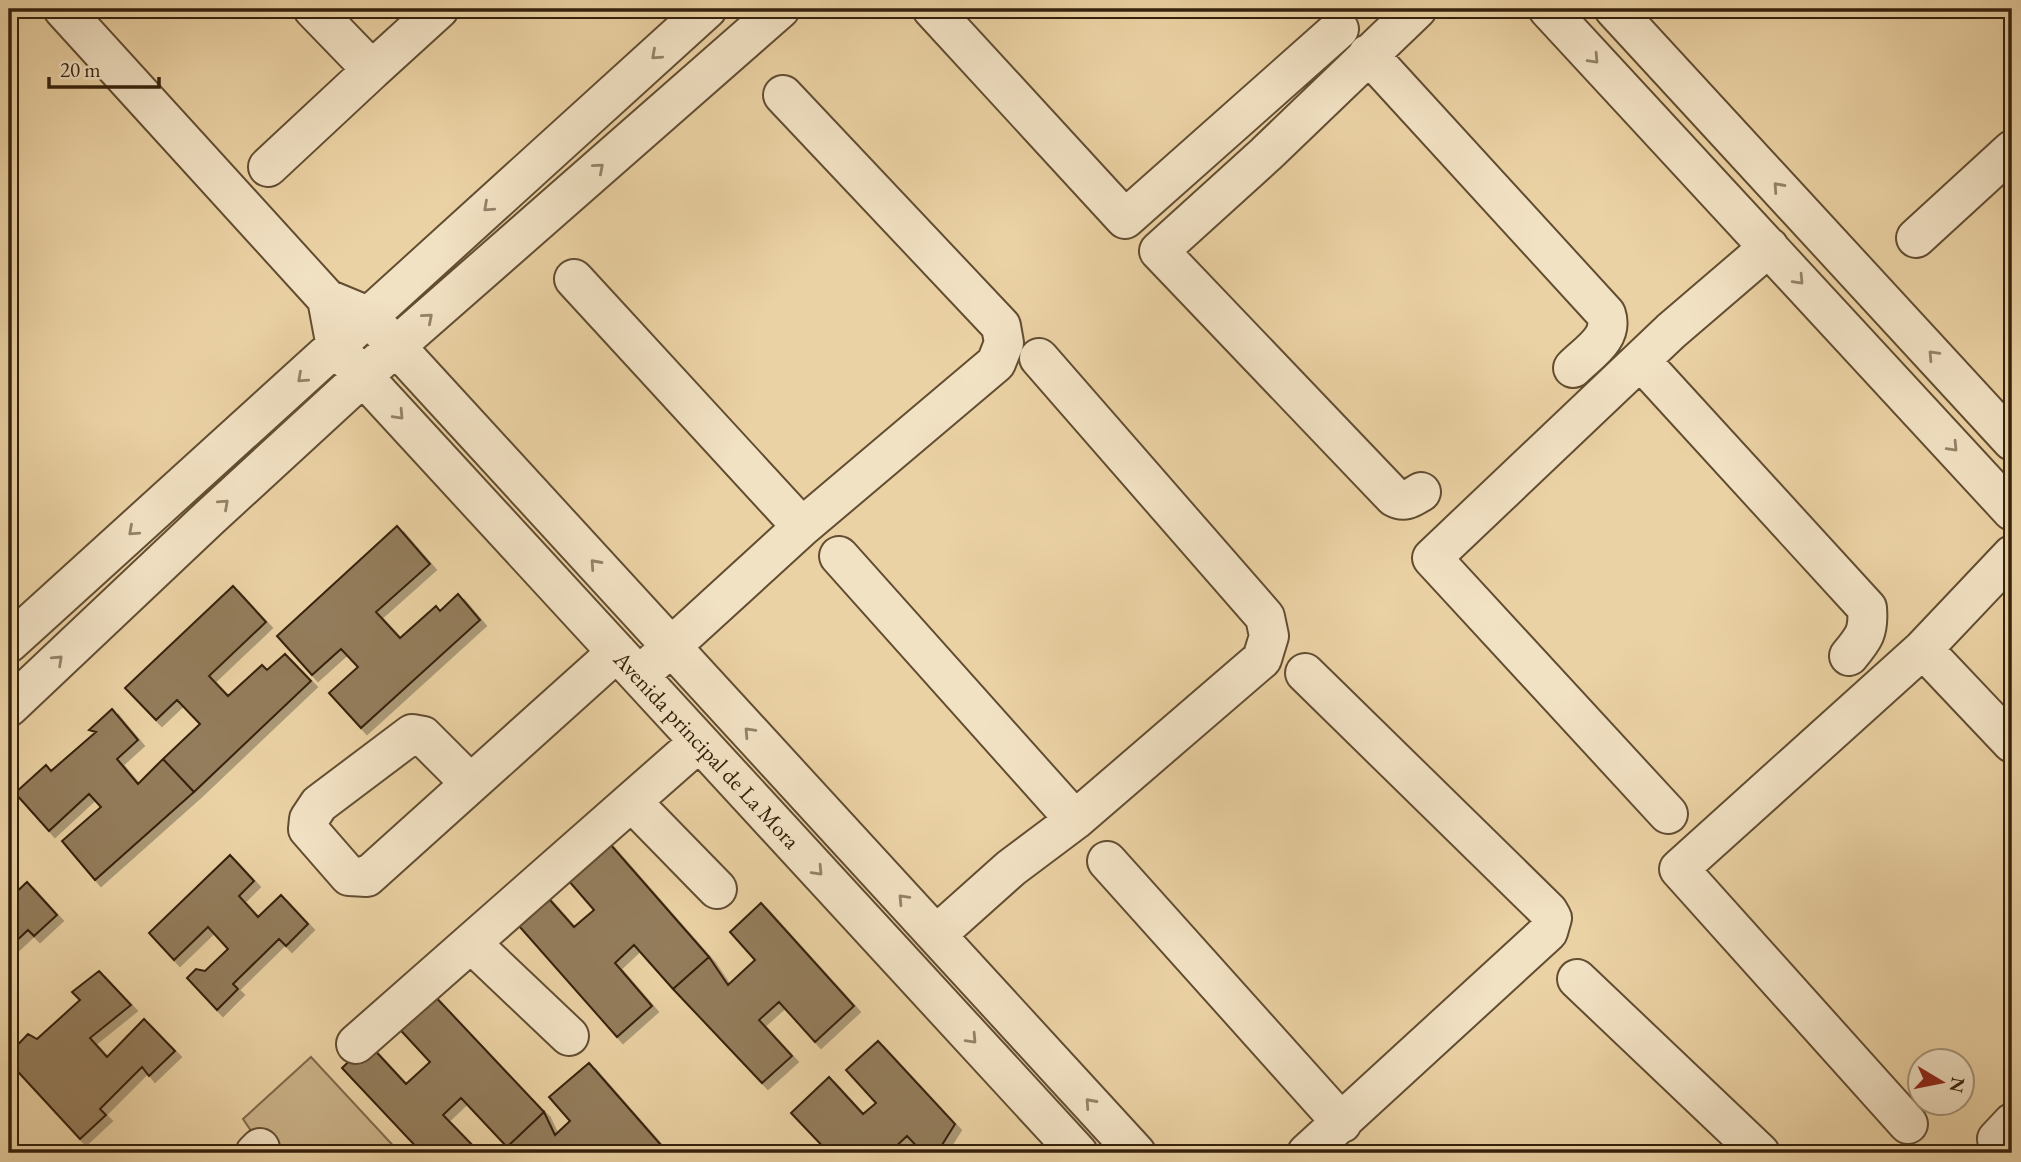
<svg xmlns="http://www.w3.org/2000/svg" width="2021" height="1162" font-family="'EB Garamond',serif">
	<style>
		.green { fill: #ccb48a; stroke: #806a4b; stroke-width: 2 }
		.building { fill: #947d5b; stroke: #35210c; stroke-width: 2; filter: url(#shadow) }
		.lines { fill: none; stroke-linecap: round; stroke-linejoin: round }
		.minor-casing { stroke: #624d32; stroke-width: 42 }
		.minor { stroke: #f2e2c4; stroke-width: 38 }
		.oneway { stroke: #948268 }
		.labels { text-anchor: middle; stroke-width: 5; stroke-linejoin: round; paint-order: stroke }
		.street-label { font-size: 23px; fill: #35210c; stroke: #f2e2c4 }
	</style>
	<defs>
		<filter id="shadow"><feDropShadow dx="6" dy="6" stdDeviation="0" flood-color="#0004"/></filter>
	</defs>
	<rect width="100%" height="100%" fill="#ebd2a4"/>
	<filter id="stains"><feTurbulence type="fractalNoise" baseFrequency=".00286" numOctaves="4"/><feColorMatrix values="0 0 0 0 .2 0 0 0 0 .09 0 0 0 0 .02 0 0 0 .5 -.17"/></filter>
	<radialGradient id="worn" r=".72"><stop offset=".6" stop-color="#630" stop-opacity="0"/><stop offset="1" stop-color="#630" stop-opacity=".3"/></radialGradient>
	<!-- green -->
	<path class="green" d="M 311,1057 L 400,1153 L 266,1153 L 243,1119 Z"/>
	<!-- building -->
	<path class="building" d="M 397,526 L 430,564 L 376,612 L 400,638 L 436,606 L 440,611 L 458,594 L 480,620 L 361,728 L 329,693 L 358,667 L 341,649 L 312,675 L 277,636 Z
		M 233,586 L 266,622 L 209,676 L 228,696 L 262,665 L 267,670 L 285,654 L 311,681 L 194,792 L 163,759 L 200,724 L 177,700 L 156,720 L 125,688 Z
		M 112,709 L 138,740 L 117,759 L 138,784 L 163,759 L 194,792 L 95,880 L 62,841 L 101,807 L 89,794 L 49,831 L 15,793 L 46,765 L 51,771 L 96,732 L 89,730 Z
		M 603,836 L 709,957 L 673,989 L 634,945 L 615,963 L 652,1006 L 617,1037 L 512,918 L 542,891 L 574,927 L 594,910 L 562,873 Z
		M 230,855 L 254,881 L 239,896 L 258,917 L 281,895 L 308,924 L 286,946 L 279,939 L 233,984 L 238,989 L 217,1010 L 187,978 L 196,969 L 205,971 L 228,949 L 208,927 L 174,960 L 149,933 Z
		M 27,882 L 57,915 L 34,936 L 28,930 L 9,948 L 9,899 Z
		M 761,903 L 854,1006 L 815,1042 L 779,1002 L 759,1020 L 792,1056 L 762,1083 L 673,989 L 709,957 L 728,985 L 755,960 L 730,932 Z
		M 99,971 L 131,1005 L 90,1038 L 107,1057 L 144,1019 L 175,1051 L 149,1076 L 142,1067 L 100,1109 L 106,1115 L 80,1139 L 9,1062 L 9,1054 L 28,1034 L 37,1039 L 80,1000 L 72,992 Z
		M 428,989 L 544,1112 L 507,1147 L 461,1098 L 443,1115 L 480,1153 L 422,1153 L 342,1068 L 368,1043 L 406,1084 L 430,1062 L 393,1022 Z
		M 878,1041 L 955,1124 L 937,1153 L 923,1153 L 907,1136 L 889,1153 L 829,1153 L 791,1113 L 829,1077 L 863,1114 L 876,1103 L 846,1070 Z
		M 589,1063 L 668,1153 L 513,1153 L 507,1147 L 544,1112 L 555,1135 L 570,1121 L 549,1097 Z"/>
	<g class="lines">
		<!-- minor casing -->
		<g class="minor-casing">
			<path id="minor" d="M 63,9 L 327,299
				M 313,9 L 372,70 L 439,9
				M 932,9 L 1125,219 L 1339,29
				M 1417,9 L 1266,154 L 1159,251 L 1394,497 C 1405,503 1411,498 1421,492
				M 1548,9 L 2012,511
				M 1614,9 L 2012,441
				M 1368,54 L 1606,314 C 1614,338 1589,352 1573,368
				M 268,167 L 372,70
				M 1916,238 L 2012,150
				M 574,279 L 802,527
				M 1641,361 L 1867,608 C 1869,632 1864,638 1849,656
				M 839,556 L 1075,820
				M 9,643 L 707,9
				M 1923,649 L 2012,743
				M 652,664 L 802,527 L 996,363 L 1004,343 L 1001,326 L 783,95
				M 1305,673 L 1548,911 L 1552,918 L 1548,932 L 1307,1153
				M 9,707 L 209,518 L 396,346 L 780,9
				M 470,783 L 423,736 L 412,734 L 319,804 L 309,819 L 308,829 L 349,876 L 367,877 L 617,652
				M 632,802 L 717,889
				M 1668,814 L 1432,558 L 1671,331 L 1769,247
				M 1107,861 L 1342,1123
				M 936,935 L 1011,868 L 1075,820 L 1262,659 L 1269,636 L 1265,617 L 1039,358
				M 471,943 L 569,1036
				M 1577,979 L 1760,1153
				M 356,1044 L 699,742
				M 1908,1124 L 1679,869 L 1923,649 L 2012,555
				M 255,1153 L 260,1148
				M 1078,1153 L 336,347 L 327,299 L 368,316 L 1136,1153
				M 2000,1153 L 1997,1139 L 2012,1123"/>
		</g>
		<!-- minor -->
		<use href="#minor" class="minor"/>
	</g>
	<!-- one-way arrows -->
	<defs><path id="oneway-chevron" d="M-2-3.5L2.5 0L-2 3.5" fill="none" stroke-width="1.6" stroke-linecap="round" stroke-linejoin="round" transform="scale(1.75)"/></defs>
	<g class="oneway">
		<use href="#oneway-chevron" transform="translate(656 55) rotate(138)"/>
		<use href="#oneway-chevron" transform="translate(1594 59) rotate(47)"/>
		<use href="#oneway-chevron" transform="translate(599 168) rotate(-41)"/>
		<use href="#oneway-chevron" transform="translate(1778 187) rotate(-132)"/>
		<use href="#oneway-chevron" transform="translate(488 207) rotate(138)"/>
		<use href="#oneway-chevron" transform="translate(1799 280) rotate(47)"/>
		<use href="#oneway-chevron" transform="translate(428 318) rotate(-41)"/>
		<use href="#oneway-chevron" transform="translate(1933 355) rotate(-133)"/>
		<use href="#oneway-chevron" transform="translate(302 378) rotate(138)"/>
		<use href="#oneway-chevron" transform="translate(399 415) rotate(47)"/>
		<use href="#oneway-chevron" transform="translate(1953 447) rotate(47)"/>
		<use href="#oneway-chevron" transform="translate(224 504) rotate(-42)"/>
		<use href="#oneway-chevron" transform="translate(133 531) rotate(138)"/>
		<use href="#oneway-chevron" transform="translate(595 564) rotate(-132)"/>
		<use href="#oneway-chevron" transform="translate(58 660) rotate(-43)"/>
		<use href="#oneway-chevron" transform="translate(749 732) rotate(-133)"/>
		<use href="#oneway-chevron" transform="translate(818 871) rotate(47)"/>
		<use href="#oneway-chevron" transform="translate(903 899) rotate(-133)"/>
		<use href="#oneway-chevron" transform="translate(972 1039) rotate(47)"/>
		<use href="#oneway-chevron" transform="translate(1090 1103) rotate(-132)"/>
	</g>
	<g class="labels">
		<!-- street labels -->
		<g class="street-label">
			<text transform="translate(707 750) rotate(47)" y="8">Avenida principal de La Mora</text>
		</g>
	</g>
	<!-- margin -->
	<rect width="2021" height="1162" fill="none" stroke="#ebd2a4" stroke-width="35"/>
	<rect x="10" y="10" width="2000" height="1141" fill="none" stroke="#35210c" stroke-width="3.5"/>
	<rect x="18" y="18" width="1986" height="1127" fill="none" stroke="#35210c" stroke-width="2"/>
	<!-- north arrow -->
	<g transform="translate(1941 1082) rotate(100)"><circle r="33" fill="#f2e2c4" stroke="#a6957a" stroke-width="2"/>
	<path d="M0-5L12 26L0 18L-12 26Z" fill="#8f2418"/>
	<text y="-10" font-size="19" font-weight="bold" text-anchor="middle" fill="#35210c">N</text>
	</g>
	<!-- scale -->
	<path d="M49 77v10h110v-10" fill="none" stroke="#35210c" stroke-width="3.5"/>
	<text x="60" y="77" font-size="21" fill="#35210c" stroke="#f2e2c4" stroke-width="5" paint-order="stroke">20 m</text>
	<rect width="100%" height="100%" filter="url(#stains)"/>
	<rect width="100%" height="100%" fill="url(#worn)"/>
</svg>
